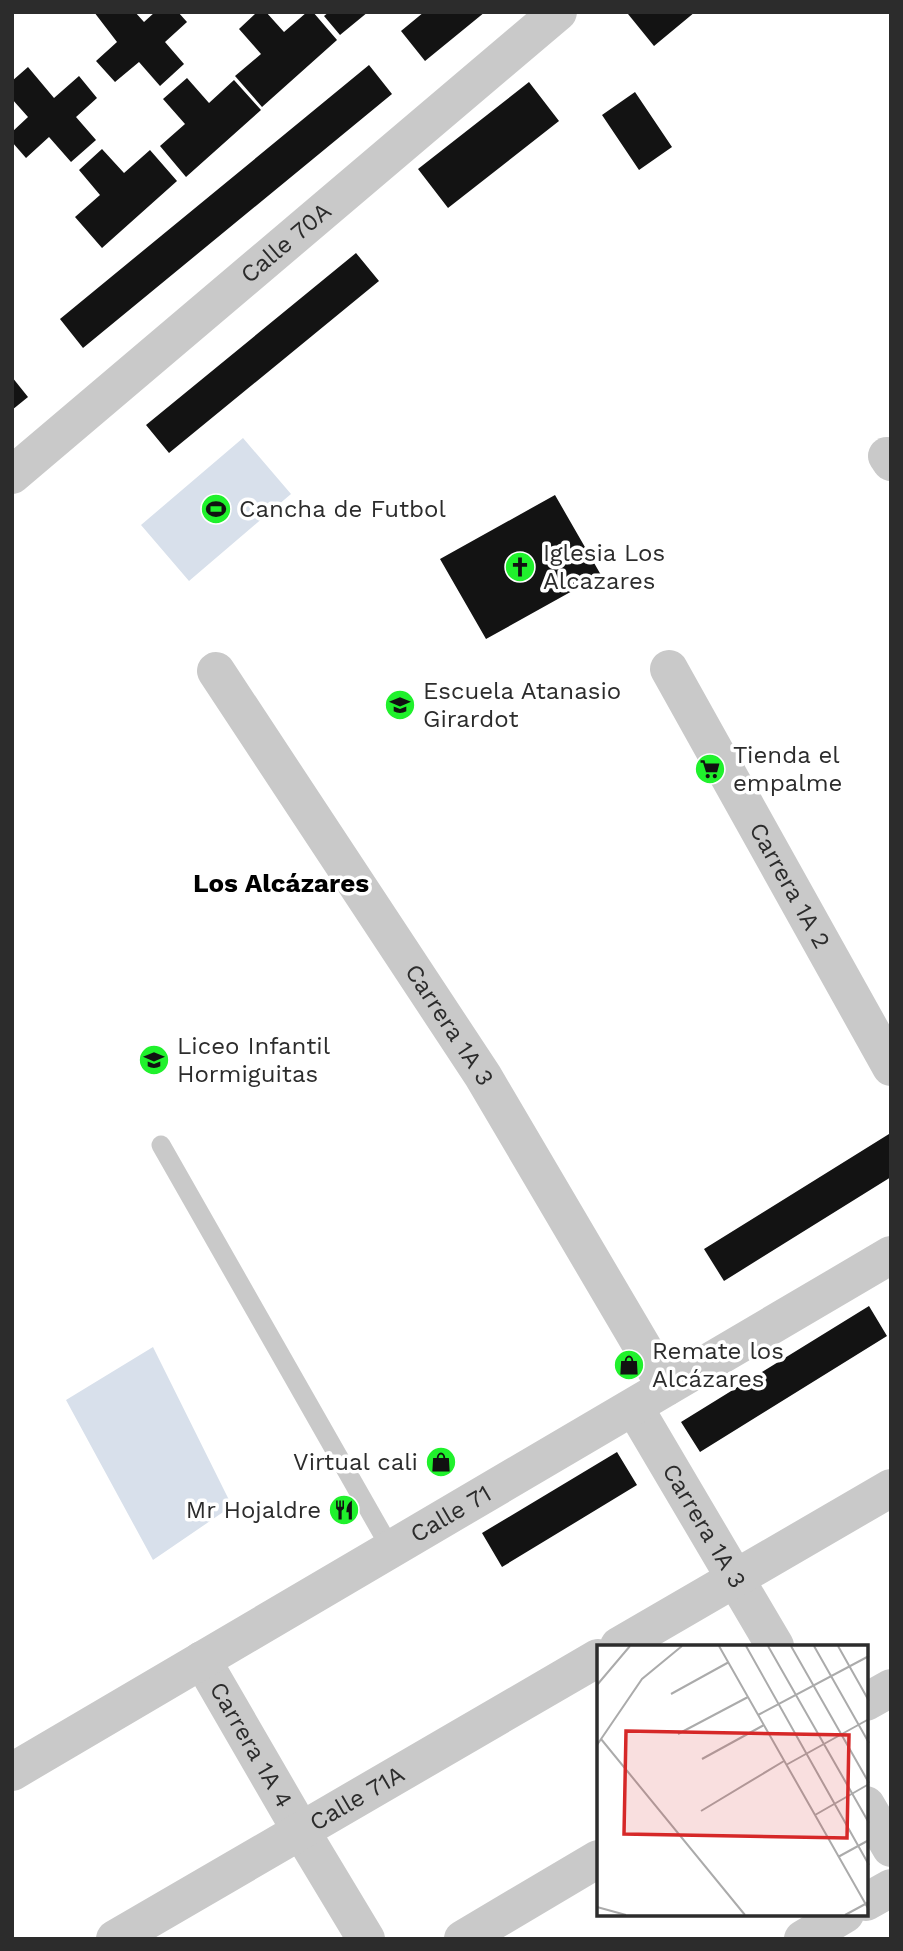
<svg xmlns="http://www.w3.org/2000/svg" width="903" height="1951" font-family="'Work Sans',sans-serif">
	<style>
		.green { fill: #d8e0eb }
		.building { fill: #131313 }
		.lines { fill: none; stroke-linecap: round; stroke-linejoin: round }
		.service { stroke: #c9c9c9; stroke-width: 19 }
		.minor { stroke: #c9c9c9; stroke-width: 38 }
		.tertiary { stroke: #c9c9c9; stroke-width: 38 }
		.labels { text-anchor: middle; stroke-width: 7; stroke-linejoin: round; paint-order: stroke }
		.street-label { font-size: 24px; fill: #2c2c2c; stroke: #fff }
		.poi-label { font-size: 24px; fill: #2c2c2c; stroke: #fff; text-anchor: start }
		.neighbourhood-label { font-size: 26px; font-weight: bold; fill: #000; stroke: #fff }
		.inset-road { fill: none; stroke: #ababab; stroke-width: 2 }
		.view { fill: #d62828; fill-opacity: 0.15; stroke: #d62828; stroke-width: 3.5 }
		.inset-edge { fill: none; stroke: #2c2c2c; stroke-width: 3.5 }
	</style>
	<rect width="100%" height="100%" fill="#fff"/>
	<!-- green -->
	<path class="green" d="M 243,438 L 291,494 L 189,581 L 141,525 Z
		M 153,1347 L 232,1506 L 153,1560 L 66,1400 Z"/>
	<!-- building -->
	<path class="building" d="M 94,12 L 135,12 L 144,22 L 155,12 L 178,12 L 187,22 L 165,42 L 184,64 L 160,86 L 139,62 L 115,82 L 96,61 L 117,42 Z
		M 257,12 L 266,12 L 284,32 L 307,12 L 313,12 L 337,40 L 262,107 L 235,76 L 261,54 L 239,29 Z
		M 329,12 L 368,12 L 340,35 L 324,16 Z
		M 424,12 L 485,12 L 425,61 L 401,31 Z
		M 630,12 L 695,12 L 654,46 L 628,14 Z
		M 369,65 L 392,94 L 83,348 L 60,319 Z
		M 28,67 L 54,98 L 79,76 L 97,98 L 76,117 L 96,140 L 71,162 L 49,137 L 26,158 L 12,142 L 12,132 L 28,117 L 12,99 L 12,81 Z
		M 187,78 L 209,103 L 234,80 L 261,110 L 186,177 L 160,146 L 185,124 L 163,99 Z
		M 529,82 L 559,121 L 448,208 L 418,169 Z
		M 635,92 L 672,147 L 639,170 L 602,115 Z
		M 102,149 L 124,173 L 150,150 L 177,181 L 102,248 L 75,217 L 100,195 L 79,170 Z
		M 356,253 L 379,281 L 169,453 L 146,425 Z
		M 12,377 L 28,397 L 12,410 Z
		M 555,495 L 601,575 L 486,639 L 440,559 Z
		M 889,1134 L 891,1177 L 724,1281 L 704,1249 Z
		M 869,1306 L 887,1336 L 700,1452 L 681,1422 Z
		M 617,1452 L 637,1485 L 502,1567 L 482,1533 Z"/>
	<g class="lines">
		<!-- service -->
		<path class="service" d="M 161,1145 L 391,1549"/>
		<!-- minor -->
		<g class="minor">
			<path d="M 887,456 L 891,462"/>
			<path id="s1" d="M 669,669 L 891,1067"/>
			<path id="s2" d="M 216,671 L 483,1076 L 666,1387"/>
			<path id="s3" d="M 634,1407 L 775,1646"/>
			<path d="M 619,1646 L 891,1488"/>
			<path id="s4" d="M 202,1660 L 301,1831 L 366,1939"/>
			<path d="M 866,1702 L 891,1688"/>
			<path d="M 866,1805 L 891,1848"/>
			<path d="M 866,1902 L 891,1888"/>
			<path id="s5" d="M 115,1939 L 598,1658"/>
			<path d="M 463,1939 L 598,1859"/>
			<path d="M 803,1939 L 845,1914"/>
		</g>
		<!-- tertiary -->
		<g class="tertiary">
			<path id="s6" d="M 12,475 L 558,12"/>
			<path id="s7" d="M 12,1772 L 891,1255"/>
		</g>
	</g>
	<!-- icons -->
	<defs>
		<g id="stadium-disc" transform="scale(1.575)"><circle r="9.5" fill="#20f12c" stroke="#fff"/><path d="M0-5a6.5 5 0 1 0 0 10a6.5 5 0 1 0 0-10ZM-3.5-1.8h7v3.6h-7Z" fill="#111"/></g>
		<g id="church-disc" transform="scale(1.575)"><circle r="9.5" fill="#20f12c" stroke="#fff"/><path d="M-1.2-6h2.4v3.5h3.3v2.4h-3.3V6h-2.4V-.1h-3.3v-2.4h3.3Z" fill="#111"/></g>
		<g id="school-disc" transform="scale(1.575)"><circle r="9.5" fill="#20f12c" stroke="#fff"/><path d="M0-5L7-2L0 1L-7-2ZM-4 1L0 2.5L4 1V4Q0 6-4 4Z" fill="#111"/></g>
		<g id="supermarket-disc" transform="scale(1.575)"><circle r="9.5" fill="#20f12c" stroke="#fff"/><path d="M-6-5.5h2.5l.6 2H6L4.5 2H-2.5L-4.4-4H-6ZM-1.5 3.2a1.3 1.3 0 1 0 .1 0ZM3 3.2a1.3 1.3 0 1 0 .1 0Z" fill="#111"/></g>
		<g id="shop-disc" transform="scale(1.575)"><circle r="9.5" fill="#20f12c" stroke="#fff"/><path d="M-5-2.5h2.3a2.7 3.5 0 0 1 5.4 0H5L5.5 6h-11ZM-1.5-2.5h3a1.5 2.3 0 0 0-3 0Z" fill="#111"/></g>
		<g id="restaurant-disc" transform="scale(1.575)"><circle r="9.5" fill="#20f12c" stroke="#fff"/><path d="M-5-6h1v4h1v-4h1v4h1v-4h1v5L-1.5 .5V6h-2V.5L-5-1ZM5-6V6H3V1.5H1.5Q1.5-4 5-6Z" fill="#111"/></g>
	</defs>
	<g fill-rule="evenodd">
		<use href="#stadium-disc" x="216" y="509"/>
		<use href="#church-disc" x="520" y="567"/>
		<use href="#school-disc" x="400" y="705"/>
		<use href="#supermarket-disc" x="710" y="769"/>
		<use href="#school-disc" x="154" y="1060"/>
		<use href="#shop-disc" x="629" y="1365"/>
		<use href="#shop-disc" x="441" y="1462"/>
		<use href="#restaurant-disc" x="344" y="1510"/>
	</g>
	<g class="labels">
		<!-- street labels -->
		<g class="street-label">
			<text dy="8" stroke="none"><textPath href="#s6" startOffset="359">Calle 70A</textPath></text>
			<text dy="8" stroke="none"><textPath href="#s1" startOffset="248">Carrera 1A 2</textPath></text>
			<text dy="8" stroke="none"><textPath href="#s2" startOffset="424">Carrera 1A 3</textPath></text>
			<text dy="8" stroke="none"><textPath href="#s7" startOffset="509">Calle 71</textPath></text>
			<text dy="8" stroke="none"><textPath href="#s3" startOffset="138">Carrera 1A 3</textPath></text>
			<text dy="8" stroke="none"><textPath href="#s4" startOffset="98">Carrera 1A 4</textPath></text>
			<text dy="8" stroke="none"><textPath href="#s5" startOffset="280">Calle 71A</textPath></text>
		</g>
		<!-- poi labels -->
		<g class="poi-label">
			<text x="239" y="517">Cancha de Futbol</text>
			<text x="543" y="561">Iglesia Los<tspan x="543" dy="28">Alcazares</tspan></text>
			<text x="423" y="699">Escuela Atanasio<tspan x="423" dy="28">Girardot</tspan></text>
			<text x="733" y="763">Tienda el<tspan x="733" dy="28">empalme</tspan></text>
			<text x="177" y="1054">Liceo Infantil<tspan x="177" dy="28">Hormiguitas</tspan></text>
			<text x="652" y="1359">Remate los<tspan x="652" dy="28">Alcázares</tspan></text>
			<text x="418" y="1470" text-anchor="end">Virtual cali</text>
			<text x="321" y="1518" text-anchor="end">Mr Hojaldre</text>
		</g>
		<!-- neighbourhood labels -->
		<g class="neighbourhood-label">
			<text x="281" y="892">Los Alcázares</text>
		</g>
	</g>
	<!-- overview -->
	<g transform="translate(597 1645)">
		<rect width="271" height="271" fill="#fff"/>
		<path class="inset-road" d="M 122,1 L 272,265M 149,1 L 272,220M 171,1 L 272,178M 194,1 L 272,138M 217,1 L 272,98M 241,1 L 272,56M 0,40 L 33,1M 74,49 L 132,17M 161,70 L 272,11M 81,89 L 151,52M 4,94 L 148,270M 0,100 L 45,34 L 85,1M 105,114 L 167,80M 189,120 L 272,74M 104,166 L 187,116M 218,170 L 272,139M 241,212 L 272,195M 0,262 L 29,270M 248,270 L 272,257"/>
		<path class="view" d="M 29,86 L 252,90 L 250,193 L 27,189 Z"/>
		<rect width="271" height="271" class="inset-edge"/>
	</g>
	<!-- border -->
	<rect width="903" height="1951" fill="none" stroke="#2c2c2c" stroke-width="28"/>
</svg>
